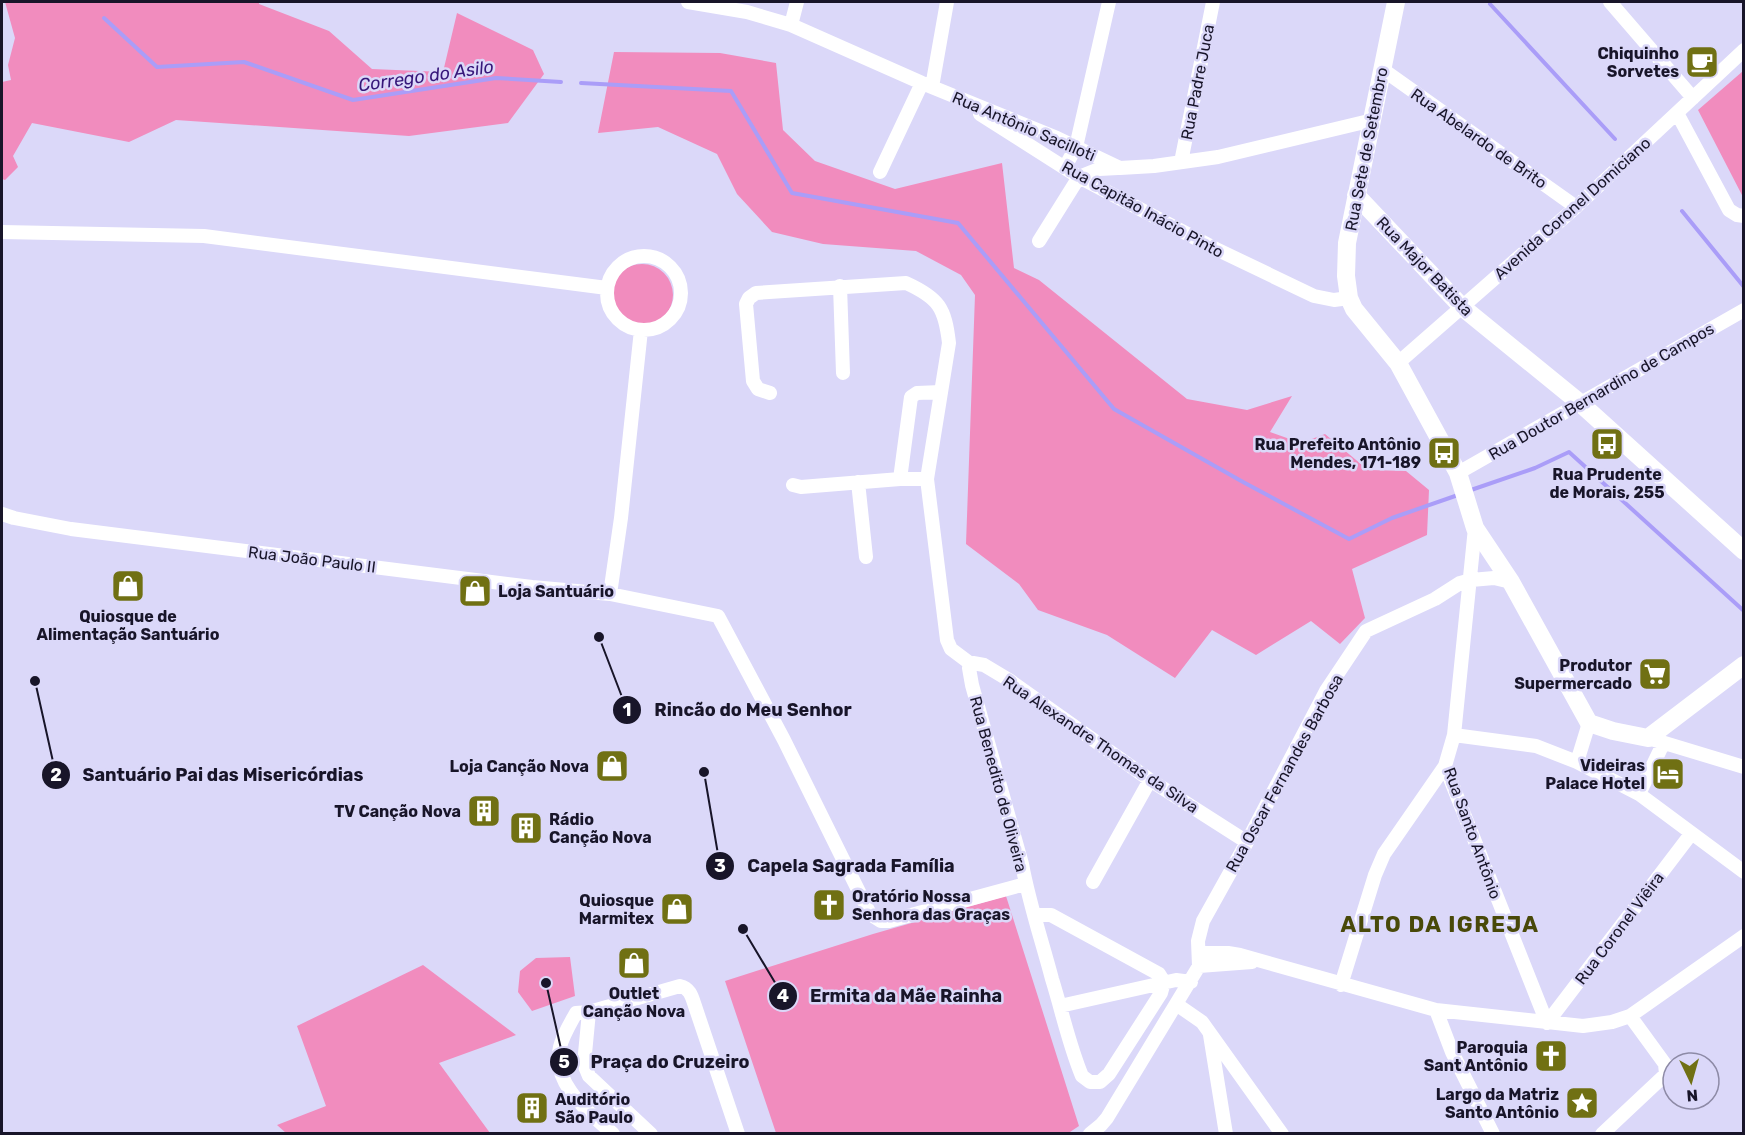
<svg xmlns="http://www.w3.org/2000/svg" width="1745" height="1135" font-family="Rubik,sans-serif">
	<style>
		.green { fill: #f18cbe }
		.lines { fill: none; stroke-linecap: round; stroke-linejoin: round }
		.stream { stroke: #aa9df8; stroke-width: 4 }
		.minor { stroke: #fff; stroke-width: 14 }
		.major { stroke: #fff; stroke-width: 18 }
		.labels { text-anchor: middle; stroke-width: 5; stroke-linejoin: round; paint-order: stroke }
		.poi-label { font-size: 16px; font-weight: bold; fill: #181529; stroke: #dbd8f9; text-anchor: end }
		.street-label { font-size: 16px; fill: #181529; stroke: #dbd8f9 }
		.water-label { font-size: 18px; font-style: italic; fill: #361679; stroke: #dbd8f9 }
		.district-label { font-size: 22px; font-weight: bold; letter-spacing: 1.5px; fill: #494909; stroke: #dbd8f9 }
		.leader { fill: none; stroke: #181529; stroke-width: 2 }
		.callout-dot { fill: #181529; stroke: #dbd8f9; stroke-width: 2 }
		.mark-label { font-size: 18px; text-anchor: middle; font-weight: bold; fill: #fff }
		.callout-label { font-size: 18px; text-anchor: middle; font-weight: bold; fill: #181529; stroke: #dbd8f9; stroke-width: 5; stroke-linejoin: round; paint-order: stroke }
	</style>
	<rect width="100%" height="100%" fill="#dbd8f9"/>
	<!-- green -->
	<path class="green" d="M 5,2 L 259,2 L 259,4 L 329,31 L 372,69 L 443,72 L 457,13 L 533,50 L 544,74 L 508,123 L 409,136 L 176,120 L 129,142 L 32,123 L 13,156 L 18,167 L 5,180 L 2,179 L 2,82 L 11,80 L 8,65 L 15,38 Z
		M 614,52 L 720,53 L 776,63 L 783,130 L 815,161 L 895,189 L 1002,163 L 1014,268 L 1039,280 L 1187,399 L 1247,410 L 1292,396 L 1270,432 L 1301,443 L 1325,434 L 1368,470 L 1406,471 L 1429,490 L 1427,535 L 1352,569 L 1365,618 L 1340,644 L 1311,621 L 1256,655 L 1212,630 L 1175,678 L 1107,635 L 1038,610 L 1019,584 L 966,544 L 975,295 L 961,275 L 916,251 L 823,244 L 772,232 L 737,194 L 717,154 L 658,127 L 598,133 Z
		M 1743,71 L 1743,197 L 1698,110 Z
		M611 295a31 31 0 1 1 62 0a31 31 0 1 1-62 0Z
		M 1006,896 L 1079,1126 L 1067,1134 L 776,1133 L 725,981 L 873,934 Z
		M 570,957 L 575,996 L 532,1011 L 518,992 L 520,971 L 536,958 Z
		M 423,965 L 516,1035 L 439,1063 L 490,1133 L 286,1133 L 277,1125 L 326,1106 L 297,1026 Z"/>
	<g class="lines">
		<!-- stream -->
		<path class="stream" d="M 1490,4 L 1615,139
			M 104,18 L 157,67 L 244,62 L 353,100 L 496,78 L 561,82
			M 581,83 L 731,91 L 792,193 L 958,223 L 1114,409 L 1243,482 L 1349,539 L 1392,518 L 1458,495
			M 1682,211 L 1744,287
			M 1471,490 L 1535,468 L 1569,452 L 1744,611"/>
		<!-- minor -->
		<path class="minor" d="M 688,2 L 747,12 L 791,25 L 922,83 L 1057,138 L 1120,168 L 1154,166 L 1218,157 L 1373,120
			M 1610,2 L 1693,98
			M 791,25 L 797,2
			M 1382,69 L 1576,207
			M 932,87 L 947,2
			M 1677,113 L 1729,210 L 1737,215 L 1744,216
			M 980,114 L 1079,177 L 1216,249 L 1314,296 L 1334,300 L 1349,298
			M 1181,162 L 1213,2
			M 1065,167 L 1076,147 L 1109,2
			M 880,172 L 922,83
			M 1079,177 L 1099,169 L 1118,168
			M 2,232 L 204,236 L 607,288
			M 1039,241 L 1079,177
			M607 293a37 37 0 1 1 74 0a37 37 0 1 1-74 0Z
			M 840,286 L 843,373
			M 1398,363 L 1576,207 L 1744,50
			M 770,393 L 758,389 L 753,381 L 746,304 L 749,298 L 756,293 L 906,283 C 939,298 945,308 949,343 L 927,479 L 947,640 L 951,649 L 971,664
			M 1458,473 L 1744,310
			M 900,479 L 911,397 L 917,393 L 941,392
			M 858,482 L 866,557
			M 793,485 L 801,487 L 900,479 L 927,479
			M 2,514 L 14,518 L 71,529 L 532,587 L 610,594 L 718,616 L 784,740 L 870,914 L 881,921 L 889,921 L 1025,884
			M 1475,528 L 1454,735 L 1445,766 L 1547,1023
			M 610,594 L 621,518 L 641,330
			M 1454,735 L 1536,746 L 1577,762 L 1639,794 L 1744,872
			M 1648,738 L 1744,767
			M 1577,762 L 1589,723
			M 1639,794 L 1663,744
			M 1093,882 L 1150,780
			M 1034,915 L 1051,915 L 1159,974 L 1164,982 L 1161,993 L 1109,1074 L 1100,1082 L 1090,1082 L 1082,1076 C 1069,1045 1062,1011 1052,979 C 1042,941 1029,903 1022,864 L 972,685 L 969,668 L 973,663 L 984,665 L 1009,680 L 1150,780 L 1247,842
			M 1199,953 L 1228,953 L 1240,955 L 1436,1010 L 1583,1026 L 1612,1022 L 1630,1016 L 1744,936
			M 1199,966 L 1252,962
			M 1341,985 L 1375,875 L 1384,854 L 1445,766
			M 1060,1006 L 1176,980 L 1191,982
			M 1436,1010 L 1452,1052 L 1493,1134
			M 589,1012 L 584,1064 L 589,1076 L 651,1134
			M 1547,1023 L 1691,834
			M 1210,1035 L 1226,1134
			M 613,1134 C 589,1112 551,1084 560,1047 C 563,1035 570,1024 576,1013 L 589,1012 L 680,986 C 690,988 692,997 695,1006 L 738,1134
			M 1090,1134 L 1101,1125 L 1107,1118 L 1176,1004
			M 1282,1134 L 1202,1022 L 1176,1004 L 1199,966 L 1198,941 L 1203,921 L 1247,842 L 1326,691 L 1366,631 L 1435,599 L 1460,583 L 1471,580 L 1494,578 L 1511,582
			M 1602,1134 L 1666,1074 L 1665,1064 L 1630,1016"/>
		<!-- major -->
		<path class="major" d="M 1396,2 L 1347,243 L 1346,276 L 1349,298 L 1354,309 L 1398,363 L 1458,473 L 1475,528 L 1511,582 L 1589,723 L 1613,731 L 1648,738 L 1744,665
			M 1356,195 L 1462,307 L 1580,403 L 1744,551"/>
	</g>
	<!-- icons -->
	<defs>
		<g id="cafe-square" transform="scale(1.725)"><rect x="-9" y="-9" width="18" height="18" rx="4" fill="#707013" stroke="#dbd8f9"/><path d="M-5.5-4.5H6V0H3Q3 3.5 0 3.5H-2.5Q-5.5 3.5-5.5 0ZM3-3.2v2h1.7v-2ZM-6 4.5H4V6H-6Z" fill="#fff"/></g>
		<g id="bus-square" transform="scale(1.725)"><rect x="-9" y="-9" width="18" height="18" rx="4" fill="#707013" stroke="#dbd8f9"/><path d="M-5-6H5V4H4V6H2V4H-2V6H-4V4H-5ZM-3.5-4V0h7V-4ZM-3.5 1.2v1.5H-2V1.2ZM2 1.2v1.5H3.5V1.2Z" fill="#fff"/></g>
		<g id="shop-square" transform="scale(1.725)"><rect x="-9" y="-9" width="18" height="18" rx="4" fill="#707013" stroke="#dbd8f9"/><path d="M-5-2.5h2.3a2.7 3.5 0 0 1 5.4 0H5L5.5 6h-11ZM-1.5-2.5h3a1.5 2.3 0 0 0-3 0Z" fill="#fff"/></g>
		<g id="supermarket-square" transform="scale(1.725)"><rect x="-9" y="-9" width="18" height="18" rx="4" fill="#707013" stroke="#dbd8f9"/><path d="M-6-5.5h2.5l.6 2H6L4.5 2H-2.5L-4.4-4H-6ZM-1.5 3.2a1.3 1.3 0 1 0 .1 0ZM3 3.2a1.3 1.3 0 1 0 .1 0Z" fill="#fff"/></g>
		<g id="hotel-square" transform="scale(1.725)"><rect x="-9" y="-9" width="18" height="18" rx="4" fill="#707013" stroke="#dbd8f9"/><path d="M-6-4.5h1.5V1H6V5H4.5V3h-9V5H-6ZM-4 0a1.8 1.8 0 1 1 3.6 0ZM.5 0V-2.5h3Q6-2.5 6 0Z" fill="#fff"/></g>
		<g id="building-square" transform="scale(1.725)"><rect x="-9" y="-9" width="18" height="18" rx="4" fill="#707013" stroke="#dbd8f9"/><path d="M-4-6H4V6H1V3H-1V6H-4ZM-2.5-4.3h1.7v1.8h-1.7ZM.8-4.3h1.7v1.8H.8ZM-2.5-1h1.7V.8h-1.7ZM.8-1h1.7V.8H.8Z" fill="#fff"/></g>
		<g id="church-square" transform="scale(1.725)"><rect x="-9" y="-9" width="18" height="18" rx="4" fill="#707013" stroke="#dbd8f9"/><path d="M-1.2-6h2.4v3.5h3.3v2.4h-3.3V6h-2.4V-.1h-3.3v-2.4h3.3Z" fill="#fff"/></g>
		<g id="sight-square" transform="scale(1.725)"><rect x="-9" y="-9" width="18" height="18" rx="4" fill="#707013" stroke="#dbd8f9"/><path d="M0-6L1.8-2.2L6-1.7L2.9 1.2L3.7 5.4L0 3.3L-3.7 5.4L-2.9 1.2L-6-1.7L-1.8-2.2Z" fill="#fff"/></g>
	</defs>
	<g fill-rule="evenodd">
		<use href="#cafe-square" x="1702" y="62"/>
		<use href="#bus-square" x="1607" y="444"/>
		<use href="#bus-square" x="1444" y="453"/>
		<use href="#shop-square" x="128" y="586"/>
		<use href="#shop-square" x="475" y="591"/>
		<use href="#supermarket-square" x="1655" y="674"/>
		<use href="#shop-square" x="612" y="766"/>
		<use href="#hotel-square" x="1668" y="774"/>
		<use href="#building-square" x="484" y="811"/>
		<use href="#building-square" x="526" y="828"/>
		<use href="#church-square" x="829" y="905"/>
		<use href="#shop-square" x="677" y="909"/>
		<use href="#shop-square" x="634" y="963"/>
		<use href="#church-square" x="1551" y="1056"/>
		<use href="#sight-square" x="1582" y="1103"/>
		<use href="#building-square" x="532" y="1108"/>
	</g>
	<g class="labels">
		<!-- poi labels -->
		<g class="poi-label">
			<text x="1679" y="59">Chiquinho<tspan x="1679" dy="18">Sorvetes</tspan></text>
			<text x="1421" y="450">Rua Prefeito Antônio<tspan x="1421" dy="18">Mendes, 171-189</tspan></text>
			<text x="1607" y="480" text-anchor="middle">Rua Prudente<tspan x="1607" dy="18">de Morais, 255</tspan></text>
			<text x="498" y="597" text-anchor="start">Loja Santuário</text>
			<text x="128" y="622" text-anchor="middle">Quiosque de<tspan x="128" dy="18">Alimentação Santuário</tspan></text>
			<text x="1632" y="671">Produtor<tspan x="1632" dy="18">Supermercado</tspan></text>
			<text x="1645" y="771">Videiras<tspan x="1645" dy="18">Palace Hotel</tspan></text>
			<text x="589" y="772">Loja Canção Nova</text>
			<text x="461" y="817">TV Canção Nova</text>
			<text x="549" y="825" text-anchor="start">Rádio<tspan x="549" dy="18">Canção Nova</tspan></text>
			<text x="852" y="902" text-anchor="start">Oratório Nossa<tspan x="852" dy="18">Senhora das Graças</tspan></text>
			<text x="654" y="906">Quiosque<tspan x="654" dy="18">Marmitex</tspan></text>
			<text x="634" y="999" text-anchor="middle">Outlet<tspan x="634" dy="18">Canção Nova</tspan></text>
			<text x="1528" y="1053">Paroquia<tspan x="1528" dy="18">Sant Antônio</tspan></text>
			<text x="1559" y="1100">Largo da Matriz<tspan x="1559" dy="18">Santo Antônio</tspan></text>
			<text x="555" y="1105" text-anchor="start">Auditório<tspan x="555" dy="18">São Paulo</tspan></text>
		</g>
		<!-- street labels -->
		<g class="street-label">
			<text transform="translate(1197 82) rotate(-79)" y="6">Rua Padre Juca</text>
			<text transform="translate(1024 126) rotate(23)" y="6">Rua Antônio Sacilloti</text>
			<text transform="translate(1479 138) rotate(35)" y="6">Rua Abelardo de Brito</text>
			<text transform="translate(1366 149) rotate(-79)" y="6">Rua Sete de Setembro</text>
			<text transform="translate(1572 208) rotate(-42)" y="6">Avenida Coronel Domiciano</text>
			<text transform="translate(1143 209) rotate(29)" y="6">Rua Capitão Inácio Pinto</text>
			<text transform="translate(1425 266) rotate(46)" y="6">Rua Major Batista</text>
			<text transform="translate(1601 391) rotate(-30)" y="6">Rua Doutor Bernardino de Campos</text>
			<text transform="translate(312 559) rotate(7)" y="6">Rua João Paulo II</text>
			<text transform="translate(1101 744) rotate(34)" y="6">Rua Alexandre Thomas da Silva</text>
			<text transform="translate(1284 773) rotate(-61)" y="6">Rua Oscar Fernandes Barbosa</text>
			<text transform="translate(999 784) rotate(75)" y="6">Rua Benedito de Oliveira</text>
			<text transform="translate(1473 833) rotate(70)" y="6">Rua Santo Antônio</text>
			<text transform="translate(1619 928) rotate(-53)" y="6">Rua Coronel Viêira</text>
		</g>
		<!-- water labels -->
		<g class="water-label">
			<text transform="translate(426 76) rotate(-8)" y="6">Corrego do Asilo</text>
		</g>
		<!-- district labels -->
		<g class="district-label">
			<text x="1440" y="932">ALTO DA IGREJA</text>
		</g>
	</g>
	<!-- callouts -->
	<path class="leader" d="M599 637L627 710M35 681L56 775M704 772L720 866M743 929L783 996M546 983L564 1062"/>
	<g class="callout-dot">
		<circle cx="599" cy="637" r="6"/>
		<circle cx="35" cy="681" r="6"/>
		<circle cx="704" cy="772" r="6"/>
		<circle cx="743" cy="929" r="6"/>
		<circle cx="546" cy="983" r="6"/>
		<circle cx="627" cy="710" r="15"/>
		<circle cx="56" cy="775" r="15"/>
		<circle cx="720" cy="866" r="15"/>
		<circle cx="783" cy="996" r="15"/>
		<circle cx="564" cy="1062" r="15"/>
	</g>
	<g class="mark-label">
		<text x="627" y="716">1</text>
		<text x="56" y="781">2</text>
		<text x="720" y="872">3</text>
		<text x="783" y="1002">4</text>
		<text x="564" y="1068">5</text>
	</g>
	<g class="callout-label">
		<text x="753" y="716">Rincão do Meu Senhor</text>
		<text x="223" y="781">Santuário Pai das Misericórdias</text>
		<text x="851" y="872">Capela Sagrada Família</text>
		<text x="906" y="1002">Ermita da Mãe Rainha</text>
		<text x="670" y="1068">Praça do Cruzeiro</text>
	</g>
	<!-- border -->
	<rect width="1745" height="1135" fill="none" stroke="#181529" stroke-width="6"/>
	<!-- north arrow -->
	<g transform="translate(1691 1081) rotate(175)"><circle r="28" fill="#dbd8f9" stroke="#8d8aa6" stroke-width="1.5"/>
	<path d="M0-4.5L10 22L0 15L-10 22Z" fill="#707013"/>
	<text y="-9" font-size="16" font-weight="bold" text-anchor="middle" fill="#181529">N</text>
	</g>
</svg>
